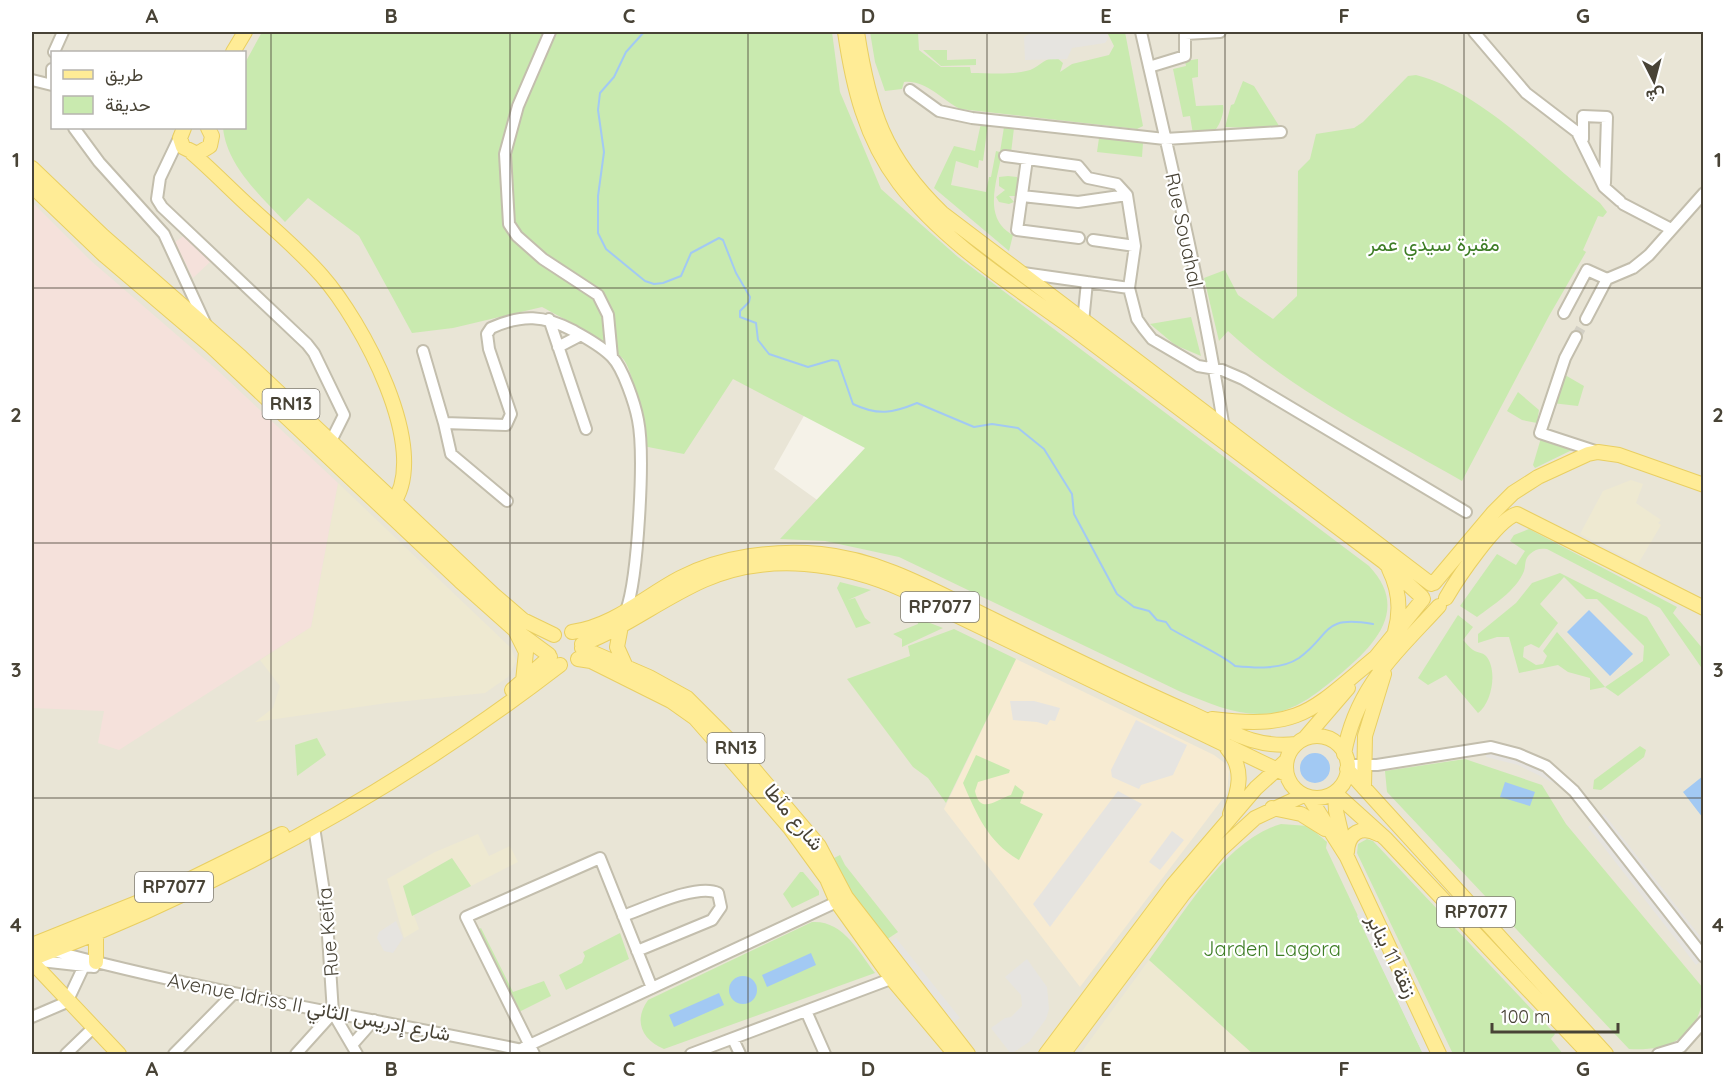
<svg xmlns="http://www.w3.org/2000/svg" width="1735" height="1086" font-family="Quicksand,Vazirmatn,sans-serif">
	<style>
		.residential { fill: #e9e5d6 }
		.commercial { fill: #f7ebd2 }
		.education { fill: #eee9d1 }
		.medical { fill: #f5e1db }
		.green { fill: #c9eaaf; fill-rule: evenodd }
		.parking { fill: #e6e4e0 }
		.water { fill: #a2c9f3 }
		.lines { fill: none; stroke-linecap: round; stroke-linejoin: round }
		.stream { stroke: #a2c9f3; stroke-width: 2 }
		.minor-tunnel { stroke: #d2cfc4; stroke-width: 10; stroke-dasharray: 10 5; stroke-linecap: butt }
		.minor-casing { stroke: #c3bead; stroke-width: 14 }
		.major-casing { stroke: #e9cf62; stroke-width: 16 }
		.minor { stroke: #fff; stroke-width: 10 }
		.major { stroke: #ffec96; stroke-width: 14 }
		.grid { fill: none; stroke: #484336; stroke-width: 1.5; stroke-opacity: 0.55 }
		.labels { text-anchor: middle; stroke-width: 4.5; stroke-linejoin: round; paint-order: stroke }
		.shield { fill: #fff; stroke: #7f7b72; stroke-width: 1.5 }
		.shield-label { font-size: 18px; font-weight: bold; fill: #484336 }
		.street-label { font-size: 20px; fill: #484336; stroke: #fff }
		.park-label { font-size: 20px; fill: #3e7d26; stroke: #fff }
		.neatline { fill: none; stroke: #484336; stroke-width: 2 }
		.grid-label { font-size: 20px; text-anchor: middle; font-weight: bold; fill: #484336 }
	</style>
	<rect width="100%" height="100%" fill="#f5f2e8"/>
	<!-- residential -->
	<path class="residential" d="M 32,32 L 271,32 L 245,91 L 244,52 L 52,52 L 52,128 L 236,128 L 304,190 L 550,300 L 733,370 L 810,405 L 774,469 L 827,507 L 901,553 L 894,208 L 855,153 L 825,32 L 1703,32 L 1703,1054 L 32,1054 Z"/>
	<!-- commercial -->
	<path class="commercial" d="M 1016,659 L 1214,755 L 1226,764 L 1229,771 L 1227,793 L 1080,987 L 944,809 Z"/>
	<!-- education -->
	<path class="education" d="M 1631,480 L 1643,484 L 1636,503 L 1661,520 L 1658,523 L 1661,525 L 1638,564 L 1580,534 L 1603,491 Z
		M 338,483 L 511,648 L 516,661 L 508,677 L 485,693 L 387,703 L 255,722 L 273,708 L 280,686 L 260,660 L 311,627 Z
		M 478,834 L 489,856 L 510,846 L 518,862 L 471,886 L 452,858 L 403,886 L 419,929 L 404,938 L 387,879 L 435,852 Z
		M 1149,960 L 1253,1054 L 1080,1054 Z"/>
	<!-- medical -->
	<path class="medical" d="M 32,202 L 90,260 L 215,368 L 338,483 L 311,627 L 119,750 L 98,743 L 104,711 L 32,708 Z
		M 185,235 L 211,261 L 193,278 L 175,242 Z"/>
	<!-- green -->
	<path class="green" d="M 262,32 L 832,32 L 840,92 L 881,189 L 958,257 L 1369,566 C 1411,610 1373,647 1338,676 C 1318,692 1300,708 1274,713 C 1240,718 1212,704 1181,692 L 899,557 L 825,541 L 780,539 L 865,448 L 733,379 L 684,454 L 643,446 C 642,427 635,375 624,360 C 609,341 564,319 542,307 L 453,328 L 412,333 L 359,236 L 308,198 L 285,222 C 260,195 227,166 223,128 L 244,128 L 245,63 Z
		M 870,32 L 918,32 L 919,50 L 941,67 L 970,67 L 971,73 C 988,73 1009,75 1026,71 C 1038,69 1042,59 1056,57 L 1063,63 L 1060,72 L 1072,64 L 1109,55 L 1114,46 L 1107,32 L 1125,32 L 1143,126 L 1137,129 L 960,109 C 942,100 926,80 904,82 L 902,89 L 885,91 L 875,62 Z
		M 923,50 L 947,50 L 947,60 L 976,59 L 976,65 L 941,66 Z
		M 1198,59 L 1198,77 L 1192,78 L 1196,106 L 1223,105 C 1225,112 1219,128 1213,132 C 1208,135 1198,134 1193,134 L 1190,116 L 1183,117 L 1173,69 L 1186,66 L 1185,61 Z
		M 1416,75 C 1481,91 1547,162 1600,203 L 1607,212 L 1603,217 L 1598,216 L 1583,250 L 1586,252 L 1549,316 L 1462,481 C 1382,435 1296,394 1228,331 L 1219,341 L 1204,278 L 1225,270 L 1238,295 L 1273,319 L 1297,296 L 1298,171 L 1310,159 L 1316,134 L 1354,128 L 1363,122 L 1408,76 Z
		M 1243,81 L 1254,86 L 1281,129 L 1225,127 L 1231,105 L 1234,104 Z
		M 981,123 L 988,123 L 983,161 L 979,160 L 978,168 L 956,161 L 951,185 L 986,192 L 989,177 L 991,177 L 996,151 L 1000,152 L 1004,127 L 1014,128 L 1011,153 L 1002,152 C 998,179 981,218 1013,235 L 1009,251 L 934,188 L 954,146 L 975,151 Z
		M 1099,138 L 1143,143 L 1142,157 L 1097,152 Z
		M 1008,176 L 1017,177 L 1019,182 L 1017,196 L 1009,196 L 1014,202 L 1009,204 L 999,202 L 996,197 L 1005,190 L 999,186 L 999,177 Z
		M 1191,317 L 1201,356 L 1175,345 L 1150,324 Z
		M 1565,375 L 1584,386 L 1578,406 L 1552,403 Z
		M 1518,392 L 1539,410 L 1537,423 L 1522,420 L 1507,411 Z
		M 1541,438 L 1573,447 L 1572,450 L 1535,468 L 1533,465 Z
		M 1529,529 L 1677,607 L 1673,613 L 1703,649 L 1703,670 L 1660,608 L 1547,549 C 1540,548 1535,549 1530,554 C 1524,559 1526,565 1524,571 C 1516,591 1493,605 1477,617 L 1460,606 L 1497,554 L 1516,565 L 1525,551 L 1510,541 L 1514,535 Z
		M 1560,573 L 1647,617 L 1670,655 L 1618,696 L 1605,687 L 1590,690 L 1590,678 L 1568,672 L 1558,665 L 1519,673 L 1509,637 L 1497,637 L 1478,643 L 1478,634 L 1516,603 L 1532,583 ZM 1564,577 L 1586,599 L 1597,599 L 1644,646 L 1643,661 L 1605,687 L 1557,632 L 1543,651 L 1547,656 L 1543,664 L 1536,665 L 1523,657 L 1524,647 L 1531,644 L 1539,648 L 1558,623 L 1540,604 Z
		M 840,582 L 871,590 L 848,600 L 855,598 L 865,618 L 871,623 L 856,628 L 837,588 Z
		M 1458,615 L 1473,627 L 1463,640 C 1466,643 1470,648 1473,650 C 1478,653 1482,652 1486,656 C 1498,670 1492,703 1478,713 L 1446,675 L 1428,685 L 1418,678 Z
		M 917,618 L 943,628 L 902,647 L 902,639 L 893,634 L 918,624 Z
		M 954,629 L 1016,659 L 946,803 L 928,778 L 913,767 L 847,679 L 910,656 L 908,646 Z
		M 317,738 L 326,755 L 297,776 L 295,745 Z
		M 1640,746 L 1646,750 L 1644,757 L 1601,790 L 1593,789 L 1594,780 Z
		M 976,755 L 1010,770 L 1009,773 L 978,782 L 975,791 C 980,816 997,799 1011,795 L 1015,785 L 1024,792 L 1020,803 L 1043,814 L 1019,860 C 988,842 977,815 963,783 Z
		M 1465,759 L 1542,785 L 1566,824 L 1703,988 C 1703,1034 1672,1052 1629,1049 L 1387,792 L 1385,771 Z
		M 1281,824 L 1308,826 L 1327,842 L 1326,848 L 1423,1054 L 1253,1054 L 1149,960 C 1183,915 1225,840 1281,824 Z
		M 1367,839 L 1373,841 L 1555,1034 L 1551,1039 L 1563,1054 L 1453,1054 L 1357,853 L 1358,844 Z
		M 840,855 L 845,865 L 898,932 L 886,940 L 854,898 L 834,858 Z
		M 452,858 L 471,886 L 412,916 L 403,886 Z
		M 800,872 L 803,872 L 819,891 L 819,895 L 792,908 L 783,894 Z
		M 812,922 C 843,920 858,951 875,973 L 664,1049 C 642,1040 633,1021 648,1000 Z
		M 481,928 L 513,992 L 544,981 L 551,996 L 517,1013 L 477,930 Z
		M 620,933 L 629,959 L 566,990 L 559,975 L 582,963 L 585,956 L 583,952 Z"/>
	<!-- parking -->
	<path class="parking" d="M 1033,32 L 1107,32 L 1108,39 L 1105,43 L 1072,48 L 1067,59 L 1025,60 L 1024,37 Z
		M 1010,701 L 1034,701 L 1060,708 L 1055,721 L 1050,720 L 1047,725 L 1037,722 L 1013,720 Z
		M 1136,720 L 1187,745 L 1173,775 L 1141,785 L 1139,789 L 1112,777 L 1111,770 Z
		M 1486,750 L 1532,763 L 1562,781 L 1554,783 L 1518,765 L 1486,757 Z
		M 1118,791 L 1142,804 L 1050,927 L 1033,904 Z
		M 1604,814 L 1703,940 L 1703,959 L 1696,965 L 1588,827 Z
		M 1172,831 L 1184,840 L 1160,870 L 1149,862 Z
		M 1364,909 L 1434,1054 L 1423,1054 L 1357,916 Z
		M 396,921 L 403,938 L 393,953 L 384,951 L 377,938 L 379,932 Z
		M 896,938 L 960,1018 L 951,1025 L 887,945 Z
		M 1027,959 L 1047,987 L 1049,1009 L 1046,1019 L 1029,1042 L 1011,1054 L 991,1028 L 1005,1018 L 1011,1017 L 1022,1006 L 1021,995 L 1005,977 Z"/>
	<!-- water -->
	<path class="water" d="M 1589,610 L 1633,654 L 1610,676 L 1567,632 Z
		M1300 768a15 15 0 1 1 30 0a15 15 0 1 1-30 0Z
		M 1703,776 L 1703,818 L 1683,792 Z
		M 1505,782 L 1535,792 L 1530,806 L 1500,797 Z
		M 811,953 L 816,965 L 767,987 L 762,975 Z
		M729 990a14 14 0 1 1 28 0a14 14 0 1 1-28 0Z
		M 719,993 L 724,1005 L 674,1027 L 669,1015 Z"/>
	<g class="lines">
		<!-- stream -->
		<path class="stream" d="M 644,32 L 626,52 L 614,77 L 600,93 L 598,110 L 604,152 L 598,196 L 598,233 L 606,249 L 645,281 L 654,284 L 663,283 L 681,276 L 691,253 L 719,238 L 723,240 L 736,273 L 750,297 L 749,302 L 740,311 L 740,317 L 756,323 L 758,340 L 769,354 L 808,367 L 832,360 L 838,361 L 853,404 C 878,416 893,413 917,403 L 974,427 L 992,424 L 1018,428 L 1044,449 L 1072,494 L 1074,514 L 1117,594 L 1134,607 L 1149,611 L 1157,620 L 1166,622 L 1171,629 C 1186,638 1225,656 1235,666 C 1255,668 1281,670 1299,658 C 1332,634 1321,615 1373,624"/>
		<!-- minor-tunnel -->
		<path class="minor-tunnel" d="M 1576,337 L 1586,319"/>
		<!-- minor casing -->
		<g class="minor-casing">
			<path id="minor" d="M 550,32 L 518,106 L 505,154 L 509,224 L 517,236 L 543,259 L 598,295 L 608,315 L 612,357
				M 1141,32 C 1171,163 1203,295 1224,429
				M 1474,32 L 1526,93 L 1577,132 L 1604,187 L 1620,201
				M 54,52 L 63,32
				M 1149,67 L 1185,56 L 1185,34 L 1220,32
				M 52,69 L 52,79
				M 32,80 L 52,85
				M 910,90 L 939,111 L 972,118 L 1165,139 L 1281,132
				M 74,128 L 99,162 L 164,234 L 206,325
				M 181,134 L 160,178 L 157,199 L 162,207 L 307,344 L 314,353 L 344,415 L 331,441
				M 1583,139 L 1583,116 L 1607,117 L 1605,183
				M 1005,156 L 1078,166 L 1088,178 L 1117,184 L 1127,195 L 1135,246 L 1129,288 L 1137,319 L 1144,329 L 1152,339 L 1198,366 L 1222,370 L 1243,379 L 1466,512
				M 1027,159 L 1017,230 L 1079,238
				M 1022,196 L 1078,202 L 1127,195
				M 1623,204 L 1671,229
				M 1093,240 L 1135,246
				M 1023,273 L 1129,288
				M 1564,313 L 1587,270 L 1607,279
				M 549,319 L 586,429
				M 1586,319 L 1607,279 L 1633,268 L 1649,255 L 1704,193
				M 1083,322 L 1087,282
				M 1576,337 L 1565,358 L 1540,433 L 1598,452
				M 558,347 L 581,335
				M 423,351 L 444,423 L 506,425 L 511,414 L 489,349 L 487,334 L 491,328 C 522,314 544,315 574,331 C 586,338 602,346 612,357 C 623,368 635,404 638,420 C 645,455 638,578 626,611
				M 444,423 L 451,454 L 507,501
				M 1347,765 L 1377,765 L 1491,747 L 1518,754 L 1546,766 L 1574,791 L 1704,957
				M 314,827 L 326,905 L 333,1013 L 357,1054
				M 623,916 C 646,908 697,883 718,893 L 721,907 L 712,920 L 637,951
				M 50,950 C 209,993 371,1018 532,1052
				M 32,960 L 94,967
				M 806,1011 L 825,1054
				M 32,1017 L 67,1002 L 84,966
				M 733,1039 L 740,1054
				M 352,1045 L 374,1020
				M 523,1048 L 843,899
				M 66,1054 L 93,1028
				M 174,1054 L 233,994
				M 296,1054 L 333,1013
				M 534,1054 L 466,917 L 600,858 L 652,988
				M 691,1054 L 904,974
				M 1658,1054 L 1681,1047 L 1704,1021"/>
		</g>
		<!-- major casing -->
		<g class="major-casing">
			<path id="major" d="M 845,32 C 853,86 865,138 899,183 C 946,245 1018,288 1079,333 C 1181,409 1283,485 1384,562 L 1422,597
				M 857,32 C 869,110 884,157 942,213 L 1431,584
				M 233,52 L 245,32
				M 184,128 L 180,138 L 183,147 L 197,154 L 210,146 L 212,136 L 208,128
				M 192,153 C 213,171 232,191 252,209 C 276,231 301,252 322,276 C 360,319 433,450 392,505
				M 32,168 L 103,236 L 241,357 L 494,595 L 523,620 L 554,635
				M 32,186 L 104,255 L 211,346 L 460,581 L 515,630 L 549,655
				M 1389,569 C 1399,589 1401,611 1395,632
				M 1434,583 L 1493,513 L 1513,493 L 1538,477 L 1588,454 L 1598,452 L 1619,455 L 1704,485
				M 1446,598 C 1457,579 1497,519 1517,514 L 1704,608
				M 621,626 L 617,647 L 626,667
				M 516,632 L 526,652 L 523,681
				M 572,632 C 614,626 644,597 680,578 C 723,556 774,550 821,554 C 882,560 936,592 990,618 C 1055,650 1120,682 1186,711 C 1226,728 1251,749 1296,744
				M 582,644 C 625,628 661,599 704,580 C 768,552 842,562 904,590 L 1286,774
				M 582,648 L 649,677 L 687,698 L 730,741 L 819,846 L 846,897 L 968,1054
				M 578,659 L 591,661 L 671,701 L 695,718 L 710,735 L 790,828 L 827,879 L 837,902 L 892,979 L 955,1054
				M 1371,663 L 1423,599
				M 512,690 L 550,657
				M 1212,719 C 1301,730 1311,711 1376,657
				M1286 767a31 31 0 1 1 62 0a31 31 0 1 1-62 0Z
				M 1305,738 L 1348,688
				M 1227,748 C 1245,769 1239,790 1230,814
				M 1344,754 C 1356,687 1395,654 1439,606
				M 1347,769 L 1606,1054
				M 1364,788 L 1365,736 L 1384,674
				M 1335,793 L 1386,839 L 1589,1054
				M 1335,793 L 1336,811 L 1345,849
				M 1309,797 L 1347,857 L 1439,1054
				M 1272,808 L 1301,814 L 1325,829
				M 1347,852 C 1348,833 1361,825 1378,834
				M 96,934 L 96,962
				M 32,945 L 164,892 L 282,834
				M 34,958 C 222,886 400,788 560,665
				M 32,962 L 119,1054
				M 1046,1054 L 1173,885 L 1256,788 L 1286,761
				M 1063,1054 L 1184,893 L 1220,850 L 1255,818 L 1304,795"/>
		</g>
		<!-- minor -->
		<use href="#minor" class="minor"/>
		<!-- major -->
		<use href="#major" class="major"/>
	</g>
	<!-- grid -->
	<path class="grid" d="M 271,32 L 271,1054M 510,32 L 510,1054M 748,32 L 748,1054M 987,32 L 987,1054M 1225,32 L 1225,1054M 1464,32 L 1464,1054M 32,288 L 1704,288M 32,543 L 1704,543M 32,798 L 1704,798"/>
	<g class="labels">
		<!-- shield labels -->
		<g class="shield">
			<rect x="262.5" y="389" width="57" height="30" rx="4.5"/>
			<rect x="901" y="592" width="78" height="30" rx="4.5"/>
			<rect x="707.5" y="733" width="57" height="30" rx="4.5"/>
			<rect x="135" y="872" width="78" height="30" rx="4.5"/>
			<rect x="1437" y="897" width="78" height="30" rx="4.5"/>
		</g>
		<g class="shield-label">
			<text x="291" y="410">RN13</text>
			<text x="940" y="613">RP7077</text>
			<text x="736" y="754">RN13</text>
			<text x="174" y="893">RP7077</text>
			<text x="1476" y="918">RP7077</text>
		</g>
		<!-- street labels -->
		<g class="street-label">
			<text transform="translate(1184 230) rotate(78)" y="7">Rue Souahal</text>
			<text transform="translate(794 817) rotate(50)" y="7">شارع مآطا</text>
			<text transform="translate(328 932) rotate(-95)" y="7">Rue Keifa</text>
			<text transform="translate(1392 956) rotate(64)" y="7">زنقة 11 يناير</text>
			<text transform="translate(309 1007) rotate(11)" y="7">Avenue Idriss II شارع إدريس الثاني</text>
		</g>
		<!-- park labels -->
		<g class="park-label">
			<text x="1434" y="251">مقبرة سيدي عمر</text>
			<text x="1272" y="956">Jarden Lagora</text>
		</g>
	</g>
	<!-- border -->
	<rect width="1735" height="1086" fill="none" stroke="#ffffff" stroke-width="66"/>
	<!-- legend -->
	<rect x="51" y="51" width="195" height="78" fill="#ffffff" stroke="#b6b4af" stroke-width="1.5"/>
	<rect x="63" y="70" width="30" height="9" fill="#ffec96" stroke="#b6b4af" stroke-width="1.5"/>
	<text x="105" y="81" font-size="18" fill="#484336">طريق</text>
	<rect x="63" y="96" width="30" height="18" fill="#c9eaaf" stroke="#b6b4af" stroke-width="1.5"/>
	<text x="105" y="111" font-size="18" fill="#484336">حديقة</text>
	<!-- north arrow -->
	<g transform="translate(1654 81) rotate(174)" stroke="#ffffff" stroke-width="4.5" paint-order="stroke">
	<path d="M0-4.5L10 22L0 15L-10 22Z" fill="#484336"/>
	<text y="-9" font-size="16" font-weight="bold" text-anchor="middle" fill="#484336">ش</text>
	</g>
	<!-- scale -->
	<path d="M1492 1023v9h126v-9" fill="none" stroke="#484336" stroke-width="3"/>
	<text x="1501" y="1023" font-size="18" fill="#484336" stroke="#ffffff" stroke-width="4.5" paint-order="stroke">100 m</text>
	<rect x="33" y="33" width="1669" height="1020" class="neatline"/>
	<g class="grid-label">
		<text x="152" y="23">A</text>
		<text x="391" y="23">B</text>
		<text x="629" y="23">C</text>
		<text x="868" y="23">D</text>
		<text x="1106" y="23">E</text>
		<text x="1344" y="23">F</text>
		<text x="1583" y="23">G</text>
		<text x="16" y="167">1</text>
		<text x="1718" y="167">1</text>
		<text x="16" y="422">2</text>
		<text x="1718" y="422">2</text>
		<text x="16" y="677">3</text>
		<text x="1718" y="677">3</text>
		<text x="16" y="932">4</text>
		<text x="1718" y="932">4</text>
		<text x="152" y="1076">A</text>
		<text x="391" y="1076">B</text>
		<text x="629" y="1076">C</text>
		<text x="868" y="1076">D</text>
		<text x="1106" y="1076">E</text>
		<text x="1344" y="1076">F</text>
		<text x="1583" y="1076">G</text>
	</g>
</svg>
